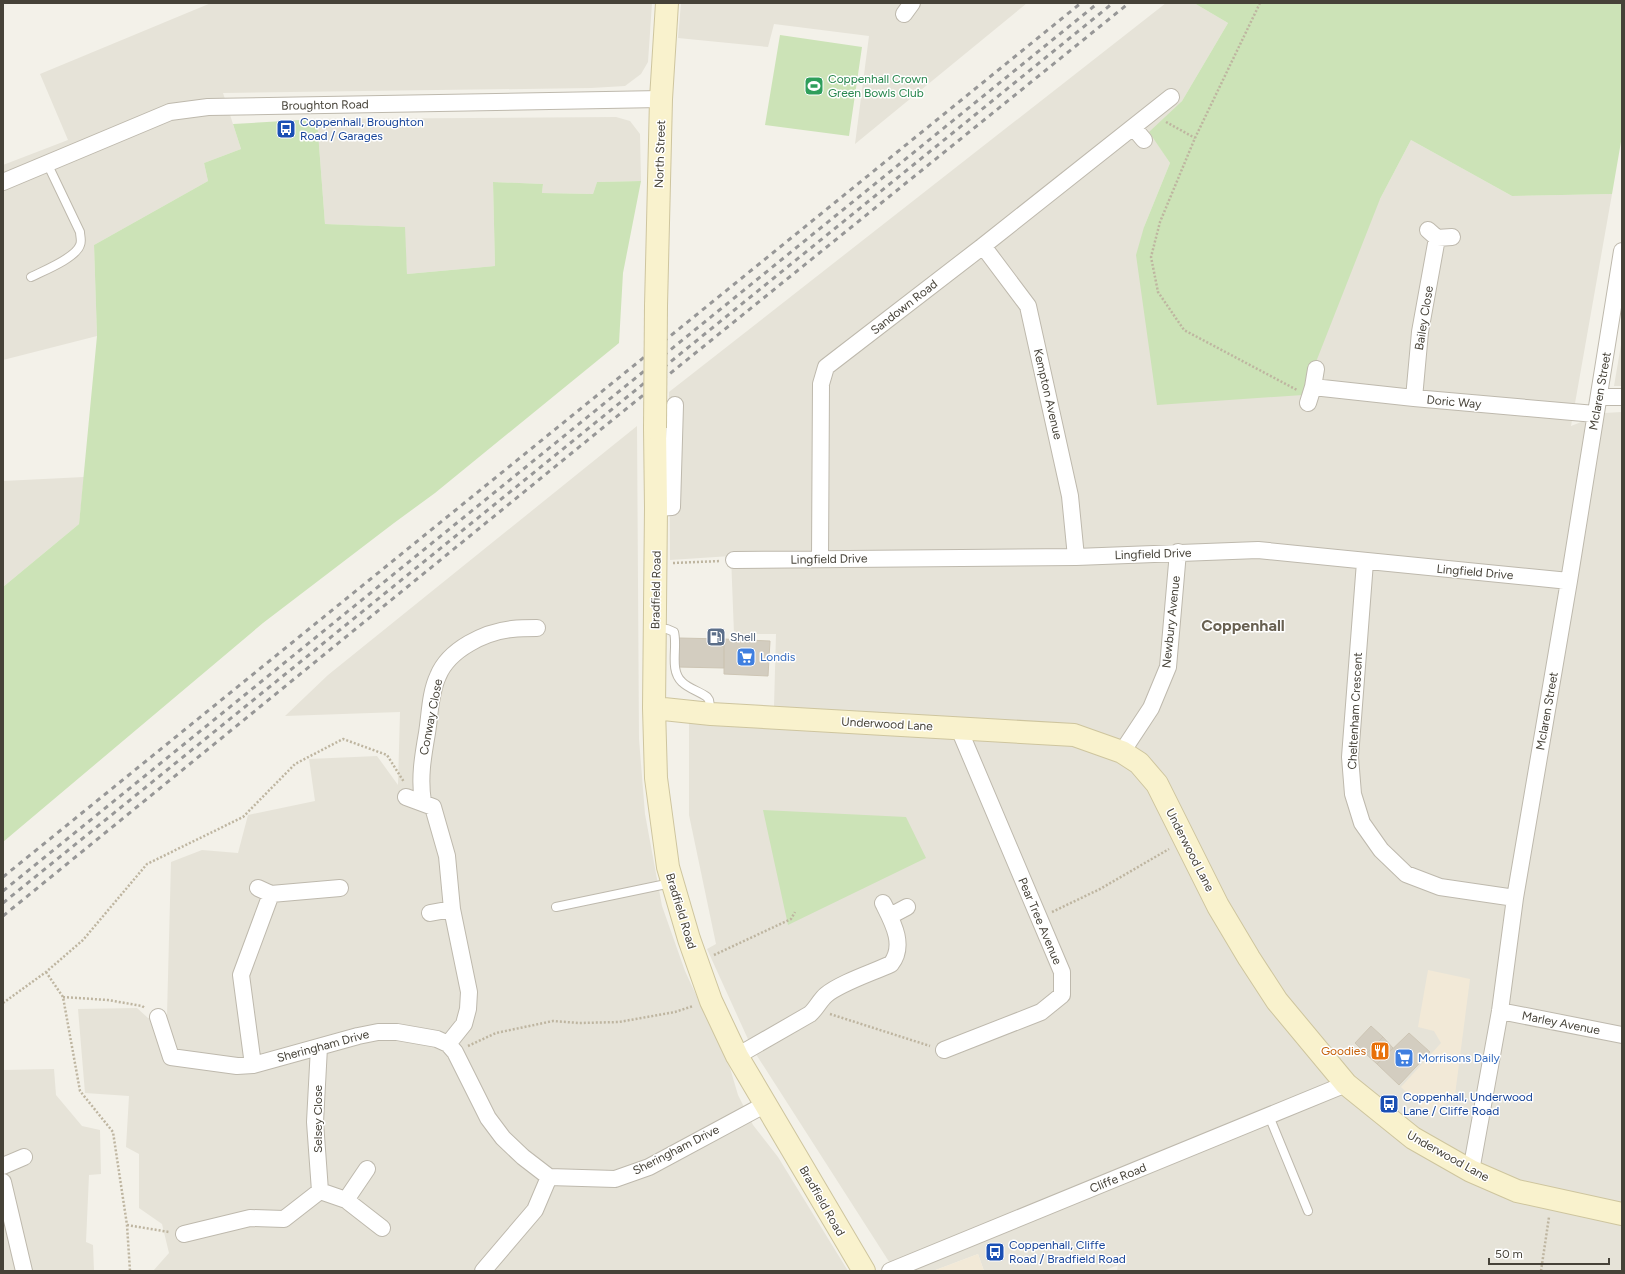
<svg xmlns="http://www.w3.org/2000/svg" width="1625" height="1274" font-family="Figtree,sans-serif">
	<style>
		.residential { fill: #e6e3d8 }
		.commercial { fill: #f2e9d7 }
		.green { fill: #cce3b7 }
		.building { fill: #d3cdc0; stroke: #cdc5b4 }
		.lines { fill: none; stroke-linecap: round; stroke-linejoin: round }
		.lane-casing { stroke: #beb9ad; stroke-width: 10 }
		.street-casing { stroke: #beb9ad; stroke-width: 18 }
		.secondary-casing { stroke: #cec59e; stroke-width: 24 }
		.path { stroke: #beb5a0; stroke-width: 2.5; stroke-dasharray: 2 2; stroke-linecap: butt }
		.lane { stroke: #fff; stroke-width: 8 }
		.street { stroke: #fff; stroke-width: 16 }
		.secondary { stroke: #f9f2cd; stroke-width: 22 }
		.rail { stroke: #979797; stroke-width: 3; stroke-dasharray: 5 5; stroke-linecap: butt }
		.secondary-bridge-casing { stroke: #cec59e; stroke-width: 24; stroke-linecap: butt }
		.secondary-bridge { stroke: #f9f2cd; stroke-width: 22 }
		.labels { text-anchor: middle; stroke-width: 3; stroke-linejoin: round; paint-order: stroke }
		.leisure-label { font-size: 12px; fill: #27864d; stroke: #fff; text-anchor: start }
		.street-label { font-size: 12px; fill: #464238; stroke: #fff }
		.transit-label { font-size: 12px; fill: #164399; stroke: #fff; text-anchor: start }
		.service-label { font-size: 12px; fill: #4e5e75; stroke: #fff; text-anchor: start }
		.shop-label { font-size: 12px; fill: #366cbe; stroke: #fff; text-anchor: start }
		.food-label { font-size: 12px; fill: #c56008; stroke: #fff; text-anchor: end }
		.district-label { font-size: 16px; font-weight: bold; fill: #686051; stroke: #fff }
	</style>
	<rect width="100%" height="100%" fill="#f3f1e9"/>
	<!-- residential -->
	<path class="residential" d="M 211,3 L 652,3 L 648,62 L 641,74 L 625,86 L 591,88 L 223,93 L 241,149 L 204,163 L 208,181 L 94,245 L 97,336 L 3,360 L 3,165 L 68,140 L 40,74 Z
		M 681,3 L 1027,3 L 855,144 L 869,36 L 774,24 L 768,47 L 678,38 Z
		M 1166,3 L 1194,3 L 1228,23 L 1182,101 L 1150,132 L 1170,163 L 1144,227 L 1380,199 L 1411,140 L 1512,196 L 1612,194 L 1571,426 L 1604,413 L 1622,412 L 1622,1271 L 1117,1271 L 1118,1265 L 1103,1271 L 984,1271 L 978,1254 L 933,1271 L 895,1271 L 752,1048 L 707,949 L 716,944 L 689,815 L 689,703 L 774,706 L 776,634 L 734,634 L 731,556 L 670,560 L 669,392 Z
		M 616,117 L 630,121 L 640,134 L 641,181 L 597,182 L 593,194 L 542,193 L 543,184 L 493,182 L 495,266 L 407,274 L 404,227 L 325,224 L 317,119 Z
		M 1622,339 L 1622,386 L 1614,386 Z
		M 637,426 L 639,739 L 645,814 L 662,906 L 685,971 L 730,1068 L 738,1095 L 753,1125 L 778,1157 L 848,1271 L 153,1271 L 169,1253 L 162,1224 L 139,1208 L 139,1154 L 126,1147 L 129,1096 L 85,1093 L 78,1009 L 137,1008 L 148,1018 L 167,1015 L 171,862 L 202,850 L 238,853 L 248,815 L 315,801 L 309,759 L 377,756 L 398,785 L 400,712 L 285,716 L 328,675 Z
		M 84,477 L 79,524 L 3,587 L 3,481 Z
		M 54,1069 L 56,1095 L 82,1126 L 100,1130 L 101,1174 L 89,1175 L 86,1242 L 93,1245 L 94,1271 L 3,1271 L 3,1070 Z"/>
	<!-- commercial -->
	<path class="commercial" d="M 1428,970 L 1470,979 L 1455,1095 L 1432,1117 L 1401,1087 L 1441,1043 L 1434,1031 L 1418,1027 Z
		M 978,1254 L 984,1271 L 933,1271 Z"/>
	<!-- green -->
	<path class="green" d="M 1194,3 L 1622,3 L 1622,136 L 1612,194 L 1512,196 L 1411,140 L 1380,199 L 1303,395 L 1157,405 L 1136,255 L 1144,227 L 1170,163 L 1149,132 L 1182,101 L 1228,23 Z
		M 780,35 L 862,47 L 849,136 L 765,125 Z
		M 317,119 L 325,224 L 405,227 L 407,274 L 495,266 L 493,182 L 543,184 L 542,193 L 593,194 L 597,182 L 641,181 L 623,273 L 619,343 L 435,493 L 394,523 L 263,623 L 3,842 L 3,587 L 79,524 L 97,336 L 94,245 L 208,181 L 204,163 L 241,149 L 233,124 Z
		M 763,810 L 906,817 L 926,858 L 788,925 Z"/>
	<!-- building -->
	<path class="building" d="M 679,638 L 724,639 L 724,668 L 678,667 Z
		M 724,639 L 770,641 L 768,676 L 724,674 Z
		M 1371,1026 L 1383,1037 L 1366,1054 L 1355,1043 Z
		M 1409,1033 L 1430,1052 L 1399,1085 L 1377,1064 Z
		M 1383,1037 L 1393,1048 L 1377,1064 L 1366,1054 Z"/>
	<g class="lines">
		<!-- lane casing -->
		<g class="lane-casing">
			<path id="lane" d="M 31,277 C 43,271 76,258 80,245 C 82,241 80,236 80,232 L 47,163
				M 656,629 L 667,629 L 674,632 C 678,647 669,670 682,682 C 689,689 699,691 707,697 L 709,700 L 711,712
				M 556,907 L 671,883
				M 1269,1116 L 1308,1211"/>
		</g>
		<!-- street casing -->
		<g class="street-casing">
			<path id="street" d="M 904,14 L 912,3
				M 1133,127 L 1144,140
				M 3,182 L 170,112 L 208,107 L 661,99
				M 1428,230 L 1437,238 L 1452,237
				M 983,246 L 1028,306 L 1070,496 L 1076,557
				M 1313,387 L 1316,369
				M 1599,397 L 1622,397
				M 1414,398 L 1420,332 L 1437,238
				M 1308,403 L 1313,387 L 1414,398 L 1595,414
				M 656,508 L 672,507 L 675,405
				M 820,559 L 821,384 L 826,367 L 983,246 L 1171,97
				M 734,560 L 1076,557 L 1258,550 L 1569,581
				M 1365,562 L 1350,757 L 1353,794 L 1362,823 L 1381,850 L 1406,874 L 1440,887 L 1515,898
				M 1122,752 L 1151,708 L 1168,667 L 1178,552
				M 406,797 L 433,807 L 447,856 L 452,909 L 469,992 L 468,1009 L 464,1024 L 448,1044
				M 423,802 C 419,778 423,756 427,733 C 430,714 430,693 438,676 C 449,649 485,632 512,629 C 521,628 529,628 537,628
				M 258,888 L 271,894
				M 430,913 L 452,909
				M 890,916 L 907,907
				M 1500,1011 L 1622,1035
				M 158,1017 L 171,1057 L 237,1066 L 253,1065 L 358,1036 L 378,1032 L 397,1032 L 437,1039 L 448,1044 L 455,1052 L 488,1118 L 503,1138 L 523,1157 L 549,1177 L 615,1179 L 649,1167 L 766,1104
				M 944,1050 L 1041,1012 L 1062,995 L 1062,972 L 959,729
				M 737,1056 L 810,1014 C 816,1009 820,1000 826,995 C 840,983 874,972 891,964 C 906,945 892,921 883,903
				M 253,1065 L 241,975 L 271,894 L 340,888
				M 3,1166 L 24,1157
				M 1471,1171 L 1500,1011 L 1515,898 L 1569,581 L 1622,251
				M 3,1182 L 24,1271
				M 320,1191 L 346,1200 L 382,1228
				M 346,1200 L 367,1169
				M 184,1234 L 250,1218 L 284,1219 L 320,1191 L 315,1122 L 319,1047
				M 483,1271 L 535,1210 L 549,1177
				M 890,1271 L 1346,1084"/>
		</g>
		<!-- secondary casing -->
		<g class="secondary-casing">
			<path id="secondary" d="M 656,306 L 661,99 L 667,3
				M 655,428 L 656,508 L 654,708 L 656,778 L 668,867 L 689,939 L 711,1001 L 737,1056 L 864,1271
				M 654,708 L 711,714 L 1074,735 L 1122,752 L 1139,763 L 1157,784 L 1218,906 L 1249,958 L 1277,1001 L 1346,1084 L 1413,1138 L 1471,1171 L 1517,1191 L 1622,1214"/>
		</g>
		<!-- path -->
		<path class="path" d="M 1260,3 L 1195,138 L 1160,222 L 1151,257 L 1158,292 L 1184,330 L 1297,390
			M 1166,122 L 1195,138
			M 673,563 L 720,561
			M 1052,912 L 1100,889 L 1169,849
			M 714,955 L 791,919 L 795,912
			M 46,972 L 63,997 L 80,1091 L 113,1132 L 127,1225 L 130,1271
			M 63,997 L 108,1000 L 142,1006 L 145,1008
			M 3,1003 L 46,972 L 83,940 L 147,864 L 243,817 L 295,764 L 343,739 L 387,755 L 404,782
			M 830,1014 L 930,1046
			M 468,1046 L 496,1033 L 553,1021 L 579,1023 L 619,1022 L 675,1012 L 693,1006
			M 127,1225 L 169,1232
			M 1541,1271 L 1549,1217"/>
		<!-- lane -->
		<use href="#lane" class="lane"/>
		<!-- street -->
		<use href="#street" class="street"/>
		<!-- secondary -->
		<use href="#secondary" class="secondary"/>
		<!-- rail -->
		<path class="rail" d="M 3,877 L 1081,3
			M 3,891 L 1098,3
			M 3,903 L 1113,3
			M 3,916 L 605,426 L 1129,3"/>
		<!-- secondary-bridge casing -->
		<g class="secondary-bridge-casing">
			<path id="secondary-bridge" d="M 655,428 L 656,306"/>
		</g>
		<!-- secondary-bridge -->
		<use href="#secondary-bridge" class="secondary-bridge"/>
	</g>
	<!-- icons -->
	<defs>
		<g id="stadium-square" transform="scale(1)"><rect x="-9" y="-9" width="18" height="18" rx="4" fill="#2e9e5b" stroke="#fff"/><path d="M0-5a6.5 5 0 1 0 0 10a6.5 5 0 1 0 0-10ZM-3.5-1.8h7v3.6h-7Z" fill="#fff"/></g>
		<g id="bus-square" transform="scale(1)"><rect x="-9" y="-9" width="18" height="18" rx="4" fill="#1a4fb4" stroke="#fff"/><path d="M-5-6H5V4H4V6H2V4H-2V6H-4V4H-5ZM-3.5-4V0h7V-4ZM-3.5 1.2v1.5H-2V1.2ZM2 1.2v1.5H3.5V1.2Z" fill="#fff"/></g>
		<g id="fuel-square" transform="scale(1)"><rect x="-9" y="-9" width="18" height="18" rx="4" fill="#5c6f8a" stroke="#fff"/><path d="M-5.5-6h7V0h2V4h1.3V-2.5L3-4.5l.8-.8L6-3V5H2.5V1h-1V6h-7ZM-4.2-4.7v3.2H.2V-4.7Z" fill="#fff"/></g>
		<g id="supermarket-square" transform="scale(1)"><rect x="-9" y="-9" width="18" height="18" rx="4" fill="#3f7fe0" stroke="#fff"/><path d="M-6-5.5h2.5l.6 2H6L4.5 2H-2.5L-4.4-4H-6ZM-1.5 3.2a1.3 1.3 0 1 0 .1 0ZM3 3.2a1.3 1.3 0 1 0 .1 0Z" fill="#fff"/></g>
		<g id="restaurant-square" transform="scale(1)"><rect x="-9" y="-9" width="18" height="18" rx="4" fill="#e8710a" stroke="#fff"/><path d="M-5-6h1v4h1v-4h1v4h1v-4h1v5L-1.5 .5V6h-2V.5L-5-1ZM5-6V6H3V1.5H1.5Q1.5-4 5-6Z" fill="#fff"/></g>
	</defs>
	<g fill-rule="evenodd">
		<use href="#stadium-square" x="814" y="86"/>
		<use href="#bus-square" x="286" y="129"/>
		<use href="#fuel-square" x="716" y="637"/>
		<use href="#supermarket-square" x="746" y="657"/>
		<use href="#restaurant-square" x="1380" y="1051"/>
		<use href="#supermarket-square" x="1404" y="1058"/>
		<use href="#bus-square" x="1389" y="1104"/>
		<use href="#bus-square" x="995" y="1252"/>
	</g>
	<g class="labels">
		<!-- leisure labels -->
		<g class="leisure-label">
			<text x="828" y="83">Coppenhall Crown<tspan x="828" dy="14">Green Bowls Club</tspan></text>
		</g>
		<!-- street labels -->
		<g class="street-label">
			<text transform="translate(325 105) rotate(-1)" y="4">Broughton Road</text>
			<text transform="translate(660 154) rotate(-88)" y="4">North Street</text>
			<text transform="translate(904 307) rotate(-38)" y="4">Sandown Road</text>
			<text transform="translate(1424 318) rotate(-81)" y="4">Bailey Close</text>
			<text transform="translate(1600 391) rotate(-80)" y="4">Mclaren Street</text>
			<text transform="translate(1048 394) rotate(77)" y="4">Kempton Avenue</text>
			<text transform="translate(1454 402) rotate(5)" y="4">Doric Way</text>
			<text transform="translate(1153 554) rotate(-2)" y="4">Lingfield Drive</text>
			<text transform="translate(829 559) rotate(-1)" y="4">Lingfield Drive</text>
			<text transform="translate(1475 572) rotate(5)" y="4">Lingfield Drive</text>
			<text transform="translate(656 590) rotate(-89)" y="4">Bradfield Road</text>
			<text transform="translate(1171 622) rotate(-84)" y="4">Newbury Avenue</text>
			<text transform="translate(1355 711) rotate(-87)" y="4">Cheltenham Crescent</text>
			<text transform="translate(1547 711) rotate(-80)" y="4">Mclaren Street</text>
			<text transform="translate(431 717) rotate(-79)" y="4">Conway Close</text>
			<text transform="translate(887 724) rotate(3)" y="4">Underwood Lane</text>
			<text transform="translate(1190 850) rotate(63)" y="4">Underwood Lane</text>
			<text transform="translate(681 911) rotate(73)" y="4">Bradfield Road</text>
			<text transform="translate(1040 921) rotate(67)" y="4">Pear Tree Avenue</text>
			<text transform="translate(1561 1023) rotate(11)" y="4">Marley Avenue</text>
			<text transform="translate(323 1046) rotate(-15)" y="4">Sheringham Drive</text>
			<text transform="translate(318 1119) rotate(-90)" y="4">Selsey Close</text>
			<text transform="translate(676 1150) rotate(-27)" y="4">Sheringham Drive</text>
			<text transform="translate(1448 1156) rotate(29)" y="4">Underwood Lane</text>
			<text transform="translate(1118 1178) rotate(-22)" y="4">Cliffe Road</text>
			<text transform="translate(822 1201) rotate(60)" y="4">Bradfield Road</text>
		</g>
		<!-- transit labels -->
		<g class="transit-label">
			<text x="300" y="126">Coppenhall, Broughton<tspan x="300" dy="14">Road / Garages</tspan></text>
			<text x="1403" y="1101">Coppenhall, Underwood<tspan x="1403" dy="14">Lane / Cliffe Road</tspan></text>
			<text x="1009" y="1249">Coppenhall, Cliffe<tspan x="1009" dy="14">Road / Bradfield Road</tspan></text>
		</g>
		<!-- service labels -->
		<g class="service-label">
			<text x="730" y="641">Shell</text>
		</g>
		<!-- shop labels -->
		<g class="shop-label">
			<text x="760" y="661">Londis</text>
			<text x="1418" y="1062">Morrisons Daily</text>
		</g>
		<!-- food labels -->
		<g class="food-label">
			<text x="1366" y="1055">Goodies</text>
		</g>
		<!-- district labels -->
		<g class="district-label">
			<text x="1243" y="631">Coppenhall</text>
		</g>
	</g>
	<!-- border -->
	<rect width="1625" height="1274" fill="none" stroke="#464238" stroke-width="8"/>
	<!-- scale -->
	<path d="M1489 1258v6h120v-6" fill="none" stroke="#464238" stroke-width="2"/>
	<text x="1495" y="1258" font-size="12" fill="#464238" stroke="#ffffff" stroke-width="3" paint-order="stroke">50 m</text>
</svg>
